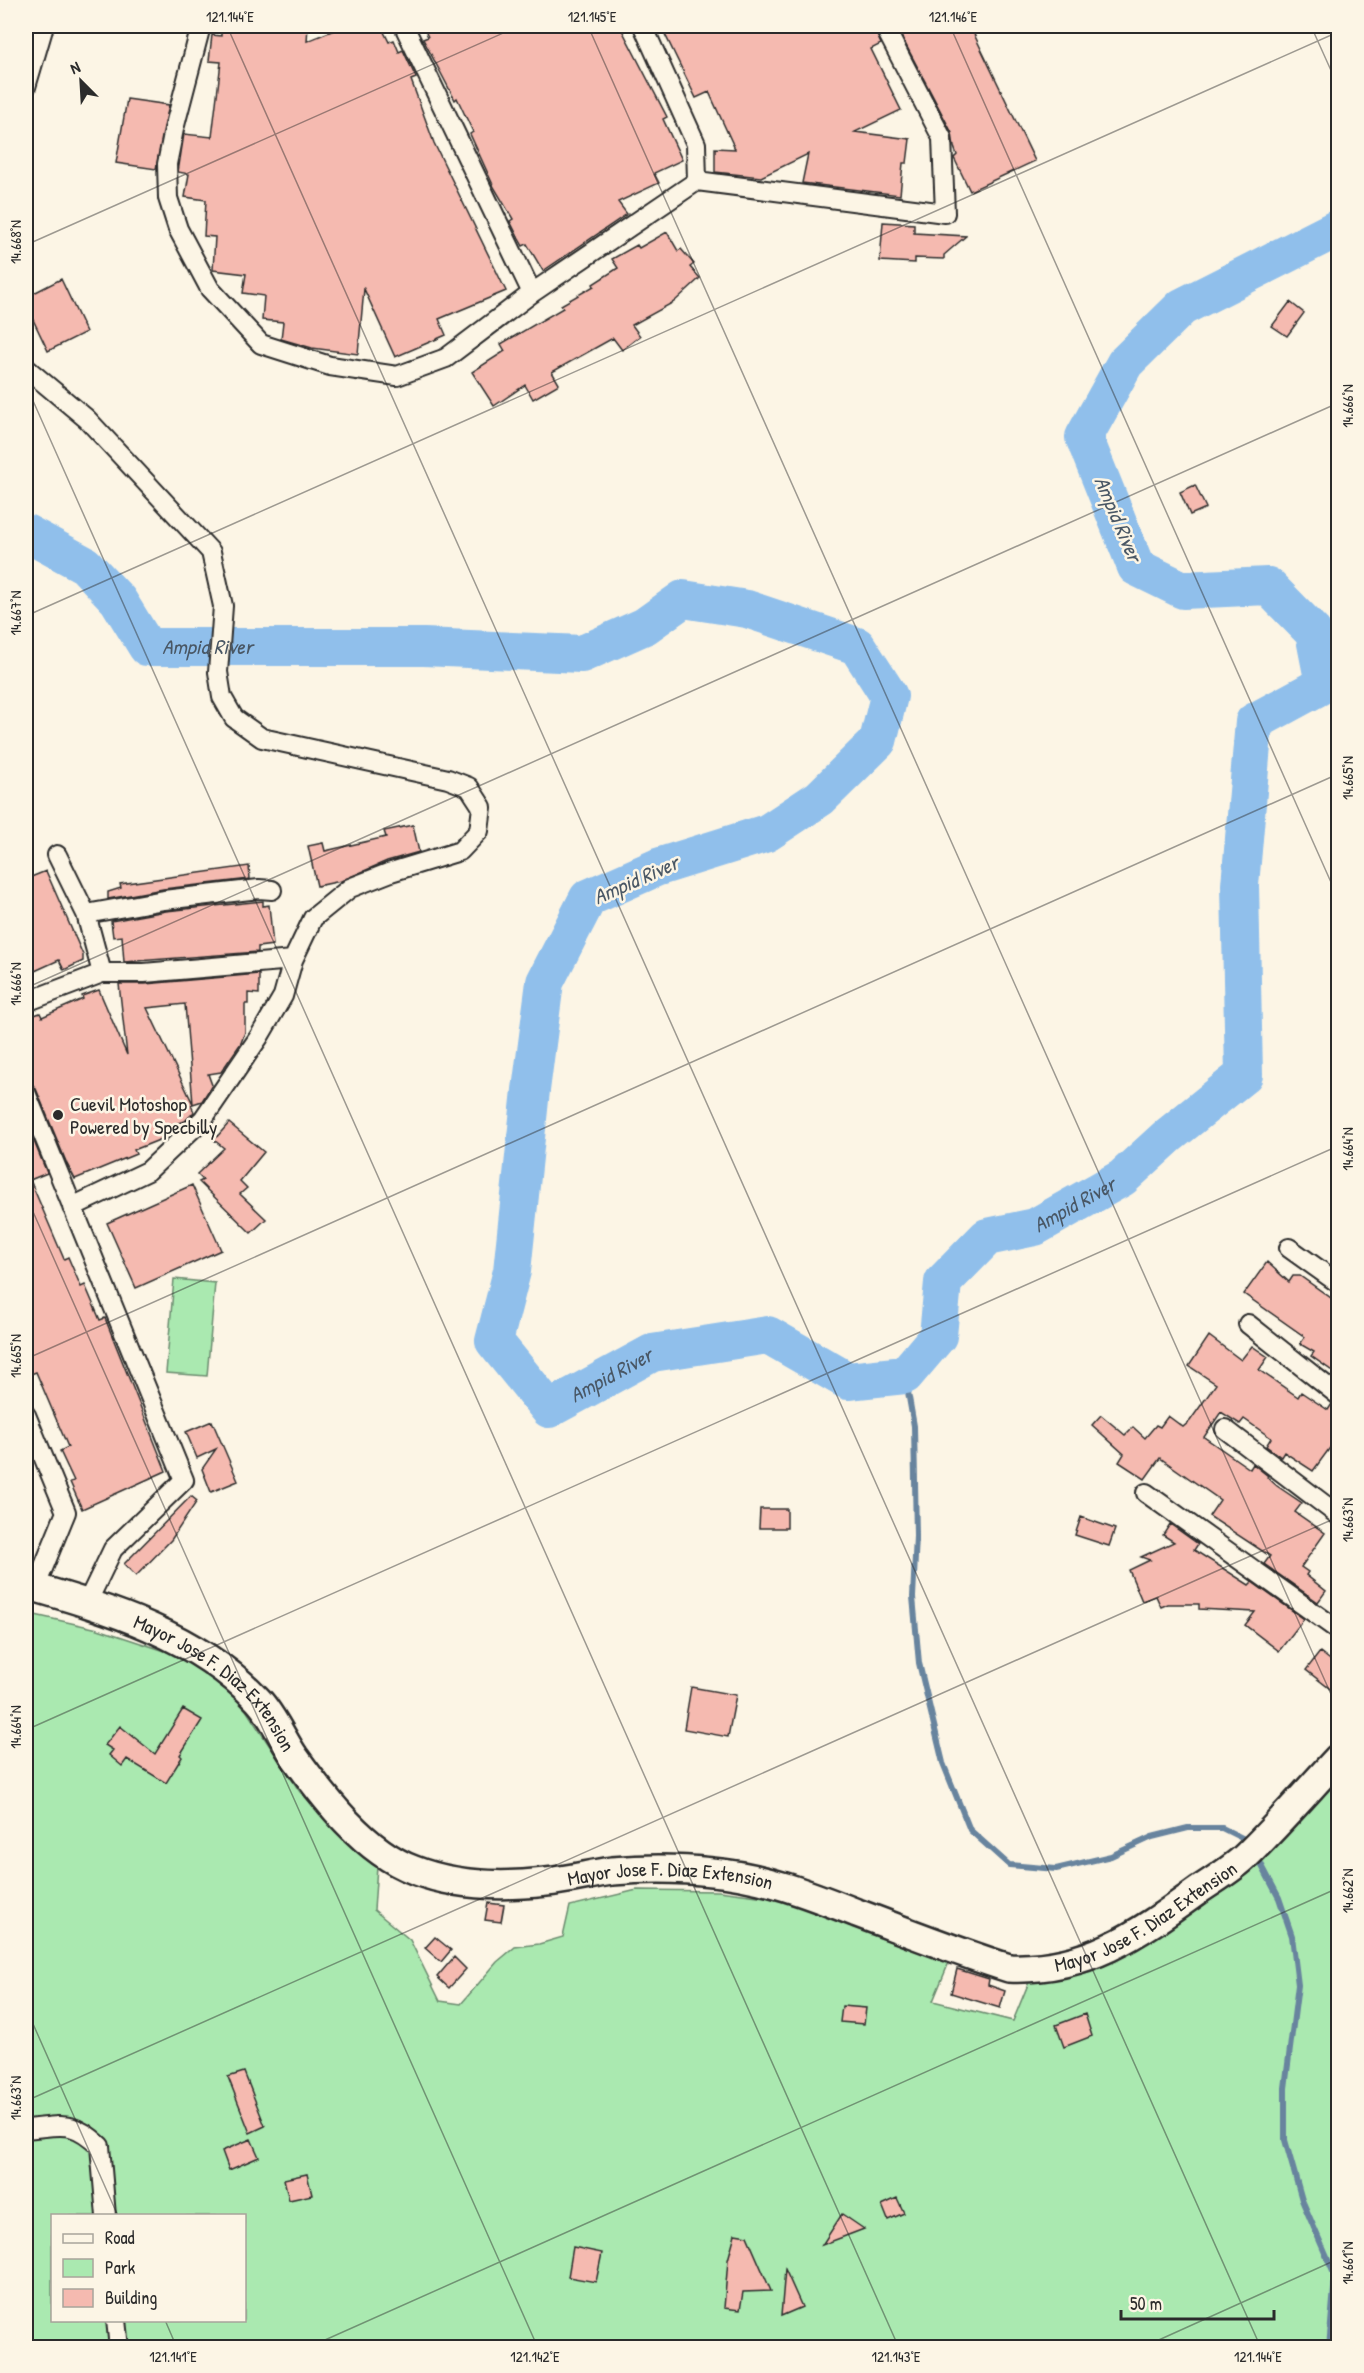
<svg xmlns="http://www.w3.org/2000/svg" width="1364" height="2373" font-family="'Patrick Hand',sans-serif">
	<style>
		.green { fill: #aae9b0; stroke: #6a8a6e; stroke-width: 1.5; fill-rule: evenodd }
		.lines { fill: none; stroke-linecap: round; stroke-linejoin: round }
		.stream { stroke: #68849e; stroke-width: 6 }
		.river { stroke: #90bfeb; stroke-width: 38 }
		.building { fill: #f5bab0; stroke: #2b2b2b; stroke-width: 1.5 }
		.street-casing { stroke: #2b2b2b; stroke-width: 22 }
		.secondary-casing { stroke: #2b2b2b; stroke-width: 32 }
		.street { stroke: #fcf5e5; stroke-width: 18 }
		.secondary { stroke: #fcf5e5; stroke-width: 27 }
		.ticks { fill: none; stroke: #2b2b2b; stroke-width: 1.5; stroke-opacity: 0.45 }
		.poi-dot { fill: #2b2b2b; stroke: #fcf5e5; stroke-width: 2 }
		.labels { text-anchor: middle; stroke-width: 5; stroke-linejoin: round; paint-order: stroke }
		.poi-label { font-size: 20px; fill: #2b2b2b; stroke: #fcf5e5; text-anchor: start }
		.street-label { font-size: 20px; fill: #2b2b2b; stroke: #fcf5e5 }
		.water-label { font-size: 21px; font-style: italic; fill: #495765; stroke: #fcf5e5 }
		.neatline { fill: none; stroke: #2b2b2b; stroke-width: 2 }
		.ticks-label { font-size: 15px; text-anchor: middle; fill: #2b2b2b }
	</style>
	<rect width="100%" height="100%" fill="#fcf5e5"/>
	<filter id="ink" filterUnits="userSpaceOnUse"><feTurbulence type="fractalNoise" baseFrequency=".0167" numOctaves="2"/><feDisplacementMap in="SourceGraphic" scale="12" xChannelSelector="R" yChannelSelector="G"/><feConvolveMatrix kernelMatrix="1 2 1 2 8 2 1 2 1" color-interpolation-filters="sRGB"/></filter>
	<g filter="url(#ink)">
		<!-- green -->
		<path class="green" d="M 174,1279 L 215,1283 L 207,1376 L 166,1373 Z
			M 26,1613 L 98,1629 L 177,1655 L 214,1675 L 246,1710 L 300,1792 L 377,1866 L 374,1910 L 410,1940 L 440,2001 L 461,2004 L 497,1962 L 515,1947 L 539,1944 L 563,1937 L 570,1906 L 637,1890 L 719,1891 L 781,1899 L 952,1955 L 933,2001 L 1013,2021 L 1029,1982 L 1111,1962 L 1247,1867 L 1338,1769 L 1338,2347 L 26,2348 ZM 52,2216 L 244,2216 L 244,2320 L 52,2320 Z"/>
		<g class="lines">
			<!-- stream -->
			<path class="stream" d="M 905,1375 L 914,1426 L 916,1536 L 913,1597 L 919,1663 L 943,1763 L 970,1830 L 1009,1865 L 1056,1869 L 1111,1856 L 1152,1837 L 1188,1828 L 1222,1828 L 1244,1839
				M 1260,1862 L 1279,1898 L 1292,1936 L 1298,1985 L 1285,2088 L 1285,2140 L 1302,2200 L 1335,2276 L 1329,2348"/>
			<!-- river -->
			<path class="river" id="s1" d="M 26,533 L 85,565 L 118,600 L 147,647 L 424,647 L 582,654 L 645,626 L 683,599 L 747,609 L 857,646 L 889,696 L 878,741 L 820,798 L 767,833 L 658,867 L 588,898 L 545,982 L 531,1090 L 512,1271 L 494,1341 L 549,1409 L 652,1353 L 768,1335 L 848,1381 L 905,1375 L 938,1336 L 943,1282 L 987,1237 L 1035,1227 L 1122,1178 L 1168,1136 L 1244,1075 L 1240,885 L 1254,722 L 1324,684 L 1314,633 L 1268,586 L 1183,590 L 1136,567 L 1084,437 L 1125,363 L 1182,307 L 1338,228"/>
		</g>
		<!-- building -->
		<path class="building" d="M 227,26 L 308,26 L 307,41 L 344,26 L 381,26 L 389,42 L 394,40 L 399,52 L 403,50 L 416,78 L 411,80 L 434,143 L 506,291 L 439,319 L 446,335 L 395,357 L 364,289 L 358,354 L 312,348 L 281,339 L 283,322 L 262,320 L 264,296 L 243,293 L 246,274 L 213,270 L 215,237 L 204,236 L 206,200 L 185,197 L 189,174 L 178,172 L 184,134 L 212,137 L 221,62 L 209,61 L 212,35 L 221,36 L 221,30 L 226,31 Z
			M 423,26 L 620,26 L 667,117 L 663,119 L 682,160 L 654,173 L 659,183 L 618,202 L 627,214 L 543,271 L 527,244 L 523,246 L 519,239 L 510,221 L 513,219 L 494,187 L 470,134 L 473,132 L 457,98 L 455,100 L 423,39 L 428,37 Z
			M 661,26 L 873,26 L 881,44 L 871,49 L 901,110 L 855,132 L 910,139 L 907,163 L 903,163 L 900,195 L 802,183 L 808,154 L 761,177 L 715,172 L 715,148 L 735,149 L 709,92 L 696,98 Z
			M 896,26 L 970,26 L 1035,161 L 970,191 L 954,158 L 957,155 L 954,147 L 952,133 Z
			M 127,99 L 169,105 L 156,169 L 116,163 Z
			M 883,222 L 914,224 L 914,233 L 966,236 L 944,255 L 944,259 L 915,258 L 915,263 L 880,261 Z
			M 667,232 L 678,251 L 681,249 L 694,264 L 690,267 L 700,278 L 674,302 L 632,325 L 640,336 L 622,350 L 613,338 L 552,372 L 559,384 L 533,399 L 525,385 L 494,406 L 472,372 L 505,351 L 501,344 L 563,308 L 561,305 L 594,286 L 593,284 L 618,268 L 612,259 L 637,245 L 639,248 Z
			M 61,279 L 86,332 L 48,351 L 26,305 L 26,297 Z
			M 1290,302 L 1304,313 L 1287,336 L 1272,326 Z
			M 1195,485 L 1206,508 L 1190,515 L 1180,492 Z
			M 413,825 L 419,852 L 387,861 L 341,881 L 317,886 L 308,846 L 323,843 L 325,851 L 386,837 L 384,831 Z
			M 249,866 L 250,879 L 163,889 L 108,899 L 108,892 L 121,888 L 120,884 Z
			M 46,871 L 83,955 L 83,961 L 64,970 L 59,960 L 26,975 L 26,954 L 32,951 L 26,935 L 26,879 Z
			M 263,901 L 263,906 L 269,905 L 273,945 L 258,947 L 258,952 L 124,962 L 122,936 L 113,937 L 111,921 L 166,911 Z
			M 259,974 L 259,994 L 248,993 L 248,1004 L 245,1004 L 245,1032 L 241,1043 L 221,1072 L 208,1074 L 212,1085 L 202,1101 L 193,1104 L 185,1004 L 147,1008 L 193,1104 L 191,1105 L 194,1112 L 185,1121 L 161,1128 L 164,1138 L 134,1150 L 136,1154 L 75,1179 L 67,1164 L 36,1089 L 32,1084 L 26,1082 L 26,1018 L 40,1013 L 42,1017 L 83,999 L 82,996 L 99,990 L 127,1055 L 119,984 L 145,984 Z
			M 26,1122 L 47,1173 L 30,1180 L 64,1259 L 68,1257 L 81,1287 L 85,1285 L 100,1320 L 105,1318 L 166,1471 L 82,1509 L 70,1482 L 74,1481 L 60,1451 L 68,1447 L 36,1372 L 26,1376 Z
			M 229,1123 L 264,1152 L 240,1181 L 247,1188 L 240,1194 L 266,1219 L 251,1233 L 199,1182 L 203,1180 L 197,1174 L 224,1148 L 214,1140 Z
			M 192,1185 L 221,1250 L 136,1288 L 107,1223 Z
			M 1267,1262 L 1289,1282 L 1293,1276 L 1300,1276 L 1338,1303 L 1338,1375 L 1311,1356 L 1314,1352 L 1300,1344 L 1305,1337 L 1244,1294 Z
			M 1209,1336 L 1241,1360 L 1252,1346 L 1268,1357 L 1259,1370 L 1298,1397 L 1301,1392 L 1328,1410 L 1332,1404 L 1338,1406 L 1338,1449 L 1332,1445 L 1313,1471 L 1284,1452 L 1281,1457 L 1266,1446 L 1271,1438 L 1244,1419 L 1240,1424 L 1221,1412 L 1204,1437 L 1250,1469 L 1253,1464 L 1268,1476 L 1267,1477 L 1277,1486 L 1302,1503 L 1295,1512 L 1325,1533 L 1301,1567 L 1308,1572 L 1306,1575 L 1326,1591 L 1318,1602 L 1264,1564 L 1270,1556 L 1209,1516 L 1220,1500 L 1160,1458 L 1145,1479 L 1119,1462 L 1124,1454 L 1092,1425 L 1101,1415 L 1125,1435 L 1133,1427 L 1145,1438 L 1156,1425 L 1160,1427 L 1168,1416 L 1183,1427 L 1190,1421 L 1216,1384 L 1189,1366 Z
			M 212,1421 L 238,1481 L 211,1492 L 202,1469 L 216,1449 L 197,1458 L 186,1432 Z
			M 191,1496 L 197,1501 L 171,1540 L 136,1576 L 124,1564 Z
			M 760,1509 L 787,1509 L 787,1528 L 759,1528 Z
			M 1081,1517 L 1115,1529 L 1109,1546 L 1075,1535 Z
			M 1170,1524 L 1198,1544 L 1194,1550 L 1249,1585 L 1252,1582 L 1304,1619 L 1279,1651 L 1245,1625 L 1255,1612 L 1199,1609 L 1199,1604 L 1168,1604 L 1161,1607 L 1156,1596 L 1142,1601 L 1129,1570 L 1150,1560 L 1141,1557 L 1174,1542 L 1163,1535 Z
			M 1320,1652 L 1338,1666 L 1338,1695 L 1306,1670 Z
			M 691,1687 L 736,1695 L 728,1737 L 684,1729 Z
			M 183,1709 L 202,1720 L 180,1755 L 182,1757 L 166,1783 L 127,1759 L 122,1766 L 109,1755 L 113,1750 L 105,1745 L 120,1726 L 155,1754 Z
			M 488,1903 L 504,1905 L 501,1922 L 485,1920 Z
			M 435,1937 L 451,1950 L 441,1962 L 425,1948 Z
			M 454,1957 L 466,1969 L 449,1988 L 437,1977 Z
			M 957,1969 L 989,1979 L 988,1985 L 1005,1991 L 1000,2008 L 951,1993 Z
			M 842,2006 L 866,2008 L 864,2024 L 840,2022 Z
			M 1085,2014 L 1092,2036 L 1064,2047 L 1056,2025 Z
			M 244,2072 L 265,2126 L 250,2133 L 228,2077 Z
			M 251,2139 L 259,2157 L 229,2170 L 222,2151 Z
			M 307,2174 L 312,2195 L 289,2200 L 284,2179 Z
			M 897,2198 L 904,2213 L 888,2220 L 882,2205 Z
			M 842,2214 L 864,2229 L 822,2245 Z
			M 735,2234 L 747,2236 L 771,2291 L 743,2292 L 740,2310 L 724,2308 L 728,2260 Z
			M 573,2247 L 602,2253 L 596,2282 L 568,2277 Z
			M 785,2269 L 802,2307 L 781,2316 Z"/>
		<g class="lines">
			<!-- street casing -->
			<g class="street-casing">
				<path id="street" d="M 201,26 L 174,129 L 167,164 L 168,198 L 178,229 L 210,289 L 261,344 L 330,366 L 397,376 L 446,358 L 532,293 L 697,181 L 945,213 L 942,138 L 884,26
					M 404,26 L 532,293
					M 643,26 L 696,144 L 697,181
					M 26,87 L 44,26
					M 26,368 L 87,419 L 211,552 L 223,606 L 218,672 L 222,697 L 234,718 L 262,738 L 448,779 L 469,787 L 482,807 L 479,831 L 460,851 L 391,872 L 350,888 L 313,918 L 293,960 L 283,996 L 259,1037 L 203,1119 L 148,1171 L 72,1207
					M 86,914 L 164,900 L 259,889 L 272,890
					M 102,973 L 144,973 L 293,960
					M 26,1002 L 102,973 L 86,914 L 57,855
					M 26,1093 L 184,1480 L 113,1549 L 87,1603
					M 1289,1248 L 1338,1283
					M 1248,1324 L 1338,1395
					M 26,1415 L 66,1512 L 35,1588
					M 1225,1429 L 1338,1515
					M 1146,1493 L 1338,1630
					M 26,2129 C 62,2126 72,2119 100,2146 L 106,2216
					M 116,2320 L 119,2348"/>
			</g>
			<!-- secondary casing -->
			<g class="secondary-casing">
				<g id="secondary">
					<path id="s2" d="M 26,1585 C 109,1609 197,1635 258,1700 C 273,1716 282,1738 294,1756 C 324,1798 365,1852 414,1870 C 455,1886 502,1887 546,1882 C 568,1880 590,1874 612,1871 C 646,1868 679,1868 712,1872 C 763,1876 811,1895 857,1913 C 908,1932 958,1952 1009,1968 C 1088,1971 1138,1934 1199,1890 C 1215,1879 1234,1868 1247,1855 C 1279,1824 1308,1790 1338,1758"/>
				</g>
			</g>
			<!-- street -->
			<use href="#street" class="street"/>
			<!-- secondary -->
			<use href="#secondary" class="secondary"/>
		</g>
	</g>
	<!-- ticks -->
	<path class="ticks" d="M 227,26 L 1261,2348M 588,26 L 1338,1710M 950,26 L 1338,898M 1311,26 L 1338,86M 26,245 L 519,26M 26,385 L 899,2348M 26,616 L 1338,32M 26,988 L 1338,403M 26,1196 L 538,2348M 26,1359 L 1338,774M 26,1730 L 1338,1146M 26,2008 L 118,2216M 26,2101 L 1338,1517M 165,2320 L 177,2348M 307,2348 L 1338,1888M 1141,2348 L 1338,2259"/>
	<!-- markers -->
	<circle class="poi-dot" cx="58" cy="1115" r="6"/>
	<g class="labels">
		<!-- poi labels -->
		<g class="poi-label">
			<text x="70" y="1111">Cuevil Motoshop<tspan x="70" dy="23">Powered by Specbilly</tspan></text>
		</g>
		<!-- street labels -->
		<g class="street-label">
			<text dy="7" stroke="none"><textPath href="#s2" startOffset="218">Mayor Jose F. Diaz Extension</textPath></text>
			<text dy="7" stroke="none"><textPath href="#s2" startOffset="756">Mayor Jose F. Diaz Extension</textPath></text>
			<text dy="7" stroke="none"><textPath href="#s2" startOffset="1260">Mayor Jose F. Diaz Extension</textPath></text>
		</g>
		<!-- water labels -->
		<g class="water-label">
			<text transform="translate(1118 519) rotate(67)" y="7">Ampid River</text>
			<text dy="7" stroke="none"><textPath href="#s1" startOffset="231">Ampid River</textPath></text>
			<text transform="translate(636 880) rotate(-24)" y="7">Ampid River</text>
			<text dy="7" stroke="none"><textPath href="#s1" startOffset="2535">Ampid River</textPath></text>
			<text dy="7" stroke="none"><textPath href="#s1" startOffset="1959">Ampid River</textPath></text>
		</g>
	</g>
	<!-- margin -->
	<rect width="1364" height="2373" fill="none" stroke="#fcf5e5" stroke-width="66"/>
	<!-- legend -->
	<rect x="51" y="2214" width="195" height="108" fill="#fcf5e5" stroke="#a8a49b" stroke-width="1.5"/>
	<rect x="63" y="2234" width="30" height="9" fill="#fcf5e5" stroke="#a8a49b" stroke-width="1.5"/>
	<text x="105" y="2244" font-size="18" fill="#2b2b2b">Road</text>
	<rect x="63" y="2259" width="30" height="18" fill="#aae9b0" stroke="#a8a49b" stroke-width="1.5"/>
	<text x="105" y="2274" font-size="18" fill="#2b2b2b">Park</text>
	<rect x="63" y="2289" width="30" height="18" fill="#f5bab0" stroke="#a8a49b" stroke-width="1.5"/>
	<text x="105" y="2304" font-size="18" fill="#2b2b2b">Building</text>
	<!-- north arrow -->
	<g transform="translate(81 81) rotate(336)" stroke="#fcf5e5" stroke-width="4.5" paint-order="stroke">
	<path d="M0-4.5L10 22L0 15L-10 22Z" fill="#2b2b2b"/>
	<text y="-9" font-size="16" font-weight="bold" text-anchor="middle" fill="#2b2b2b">N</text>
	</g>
	<!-- scale -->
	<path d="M1121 2310v9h153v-9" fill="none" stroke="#2b2b2b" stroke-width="3"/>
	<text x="1130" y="2310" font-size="18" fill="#2b2b2b" stroke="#fcf5e5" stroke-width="4.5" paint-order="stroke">50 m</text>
	<rect x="33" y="33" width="1298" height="2307" class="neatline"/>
	<g class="ticks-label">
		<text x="230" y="22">121.144°E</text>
		<text x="592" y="22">121.145°E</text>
		<text x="953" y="22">121.146°E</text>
		<text transform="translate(16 242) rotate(-90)" y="5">14.668°N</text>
		<text transform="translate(1348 406) rotate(-90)" y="5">14.666°N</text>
		<text transform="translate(16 613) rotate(-90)" y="5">14.667°N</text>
		<text transform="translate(1348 778) rotate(-90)" y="5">14.665°N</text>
		<text transform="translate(16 984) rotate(-90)" y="5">14.666°N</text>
		<text transform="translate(1348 1149) rotate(-90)" y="5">14.664°N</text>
		<text transform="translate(16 1356) rotate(-90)" y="5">14.665°N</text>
		<text transform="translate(1348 1520) rotate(-90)" y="5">14.663°N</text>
		<text transform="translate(16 1727) rotate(-90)" y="5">14.664°N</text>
		<text transform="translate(1348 1891) rotate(-90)" y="5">14.662°N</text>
		<text transform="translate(16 2098) rotate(-90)" y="5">14.663°N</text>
		<text transform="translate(1348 2263) rotate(-90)" y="5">14.661°N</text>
		<text x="173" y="2362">121.141°E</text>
		<text x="535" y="2362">121.142°E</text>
		<text x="896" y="2362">121.143°E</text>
		<text x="1258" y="2362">121.144°E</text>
	</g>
</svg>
